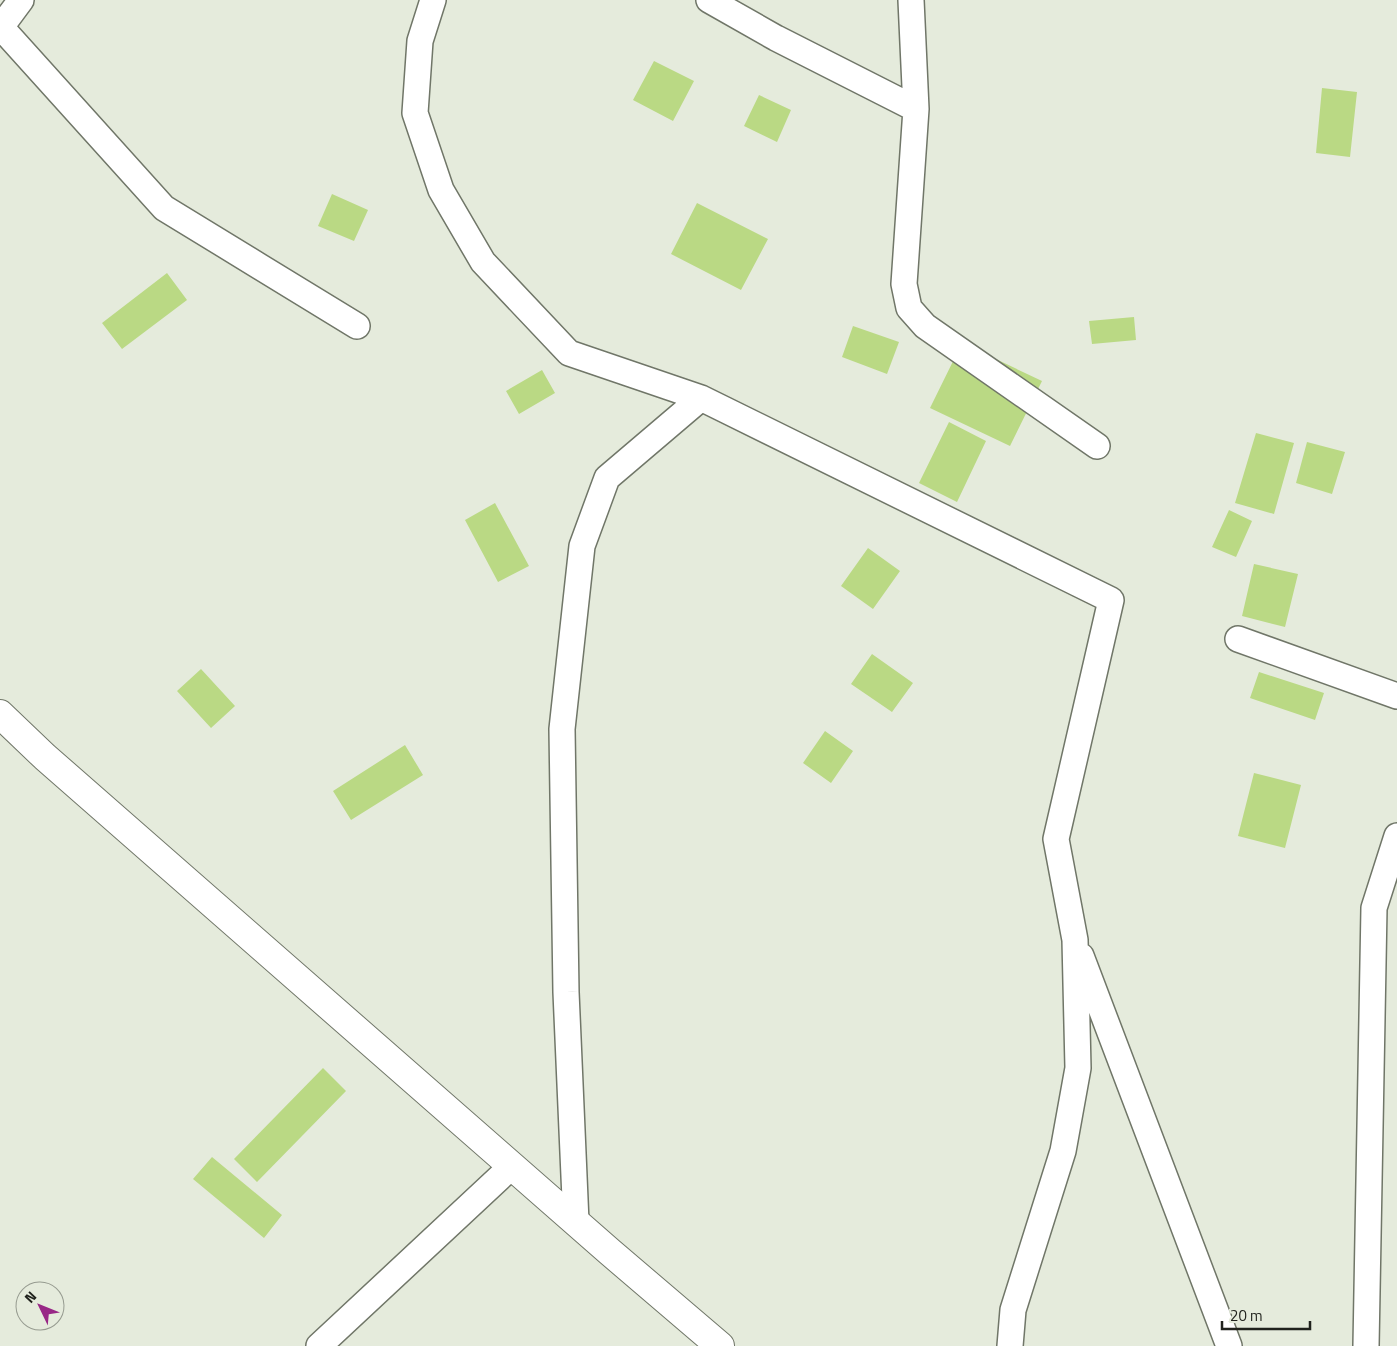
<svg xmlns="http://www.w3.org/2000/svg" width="1397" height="1346" font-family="'Titillium Web',sans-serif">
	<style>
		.building { fill: #bad984 }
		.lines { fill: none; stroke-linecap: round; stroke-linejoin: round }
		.minor-casing { stroke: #707668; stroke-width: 28 }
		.tertiary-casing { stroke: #707668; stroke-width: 30 }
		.minor { stroke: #fff; stroke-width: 25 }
		.tertiary { stroke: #fff; stroke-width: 28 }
	</style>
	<rect width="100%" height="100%" fill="#e5ebdc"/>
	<!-- building -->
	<path class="building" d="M 654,61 L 694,81 L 673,121 L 633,100 Z
		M 1322,88 L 1357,92 L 1350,157 L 1316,153 Z
		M 759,95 L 791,110 L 777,142 L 744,126 Z
		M 332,194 L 368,210 L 354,241 L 318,226 Z
		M 697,203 L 768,239 L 741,290 L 671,254 Z
		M 167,273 L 187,300 L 122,349 L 102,323 Z
		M 1134,317 L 1136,340 L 1092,344 L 1089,321 Z
		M 853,326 L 899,342 L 887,374 L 842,357 Z
		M 962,343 L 1042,381 L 1010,446 L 930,408 Z
		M 542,370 L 555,393 L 519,414 L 506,391 Z
		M 949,422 L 986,441 L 957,502 L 919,483 Z
		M 1256,433 L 1294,443 L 1274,514 L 1235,503 Z
		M 1307,442 L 1345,452 L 1332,494 L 1296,483 Z
		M 495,503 L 529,566 L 498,582 L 465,520 Z
		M 1229,510 L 1252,521 L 1236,557 L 1212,547 Z
		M 868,548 L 900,571 L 873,609 L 841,586 Z
		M 1254,564 L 1298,574 L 1285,627 L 1242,616 Z
		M 872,654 L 913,683 L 892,712 L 851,684 Z
		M 201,669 L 235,706 L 211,728 L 177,691 Z
		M 1259,672 L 1324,693 L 1315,720 L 1250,698 Z
		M 825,731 L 853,751 L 831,783 L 803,763 Z
		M 405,745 L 423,775 L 351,820 L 333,791 Z
		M 1254,773 L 1301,785 L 1285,848 L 1238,836 Z
		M 323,1068 L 346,1091 L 257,1182 L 234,1159 Z
		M 212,1157 L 282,1215 L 264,1238 L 193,1179 Z"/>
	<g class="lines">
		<!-- minor casing -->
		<g class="minor-casing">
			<path id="minor" d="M 433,0 L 420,41 L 415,113 L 441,190 L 483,262 L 569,353 L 701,398 L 1111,600 L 1056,839 L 1075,940 L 1078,1068 L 1063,1151 L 1013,1310 L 1010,1346
				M 709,0 L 776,38 L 916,109
				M 911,0 L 916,109 L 904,284 L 909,308 L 925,326 L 1097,446
				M 0,26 L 164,208 L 357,326
				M 1,27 L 21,0
				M 1238,639 L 1397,696
				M 1081,956 L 1229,1346
				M 576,1222 L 566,992 L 562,729 L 582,546 L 607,478 L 701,398
				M 319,1346 L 512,1166
				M 1366,1346 L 1374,908 L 1397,836"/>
		</g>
		<!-- tertiary casing -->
		<g class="tertiary-casing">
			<path id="tertiary" d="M 0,714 L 45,757 L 610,1252 L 720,1346"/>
		</g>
		<!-- minor -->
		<use href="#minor" class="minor"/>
		<!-- tertiary -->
		<use href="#tertiary" class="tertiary"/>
	</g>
	<!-- north arrow -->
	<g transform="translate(40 1306) rotate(313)"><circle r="24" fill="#e5ebdc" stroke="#969b90"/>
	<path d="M0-4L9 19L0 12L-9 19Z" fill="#982786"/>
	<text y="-8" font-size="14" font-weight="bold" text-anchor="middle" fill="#20221d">N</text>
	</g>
	<!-- scale -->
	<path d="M1222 1321v8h88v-8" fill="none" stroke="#20221d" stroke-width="2.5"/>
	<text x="1230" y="1321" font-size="15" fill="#20221d" stroke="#e5ebdc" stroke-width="4" paint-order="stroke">20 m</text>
</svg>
